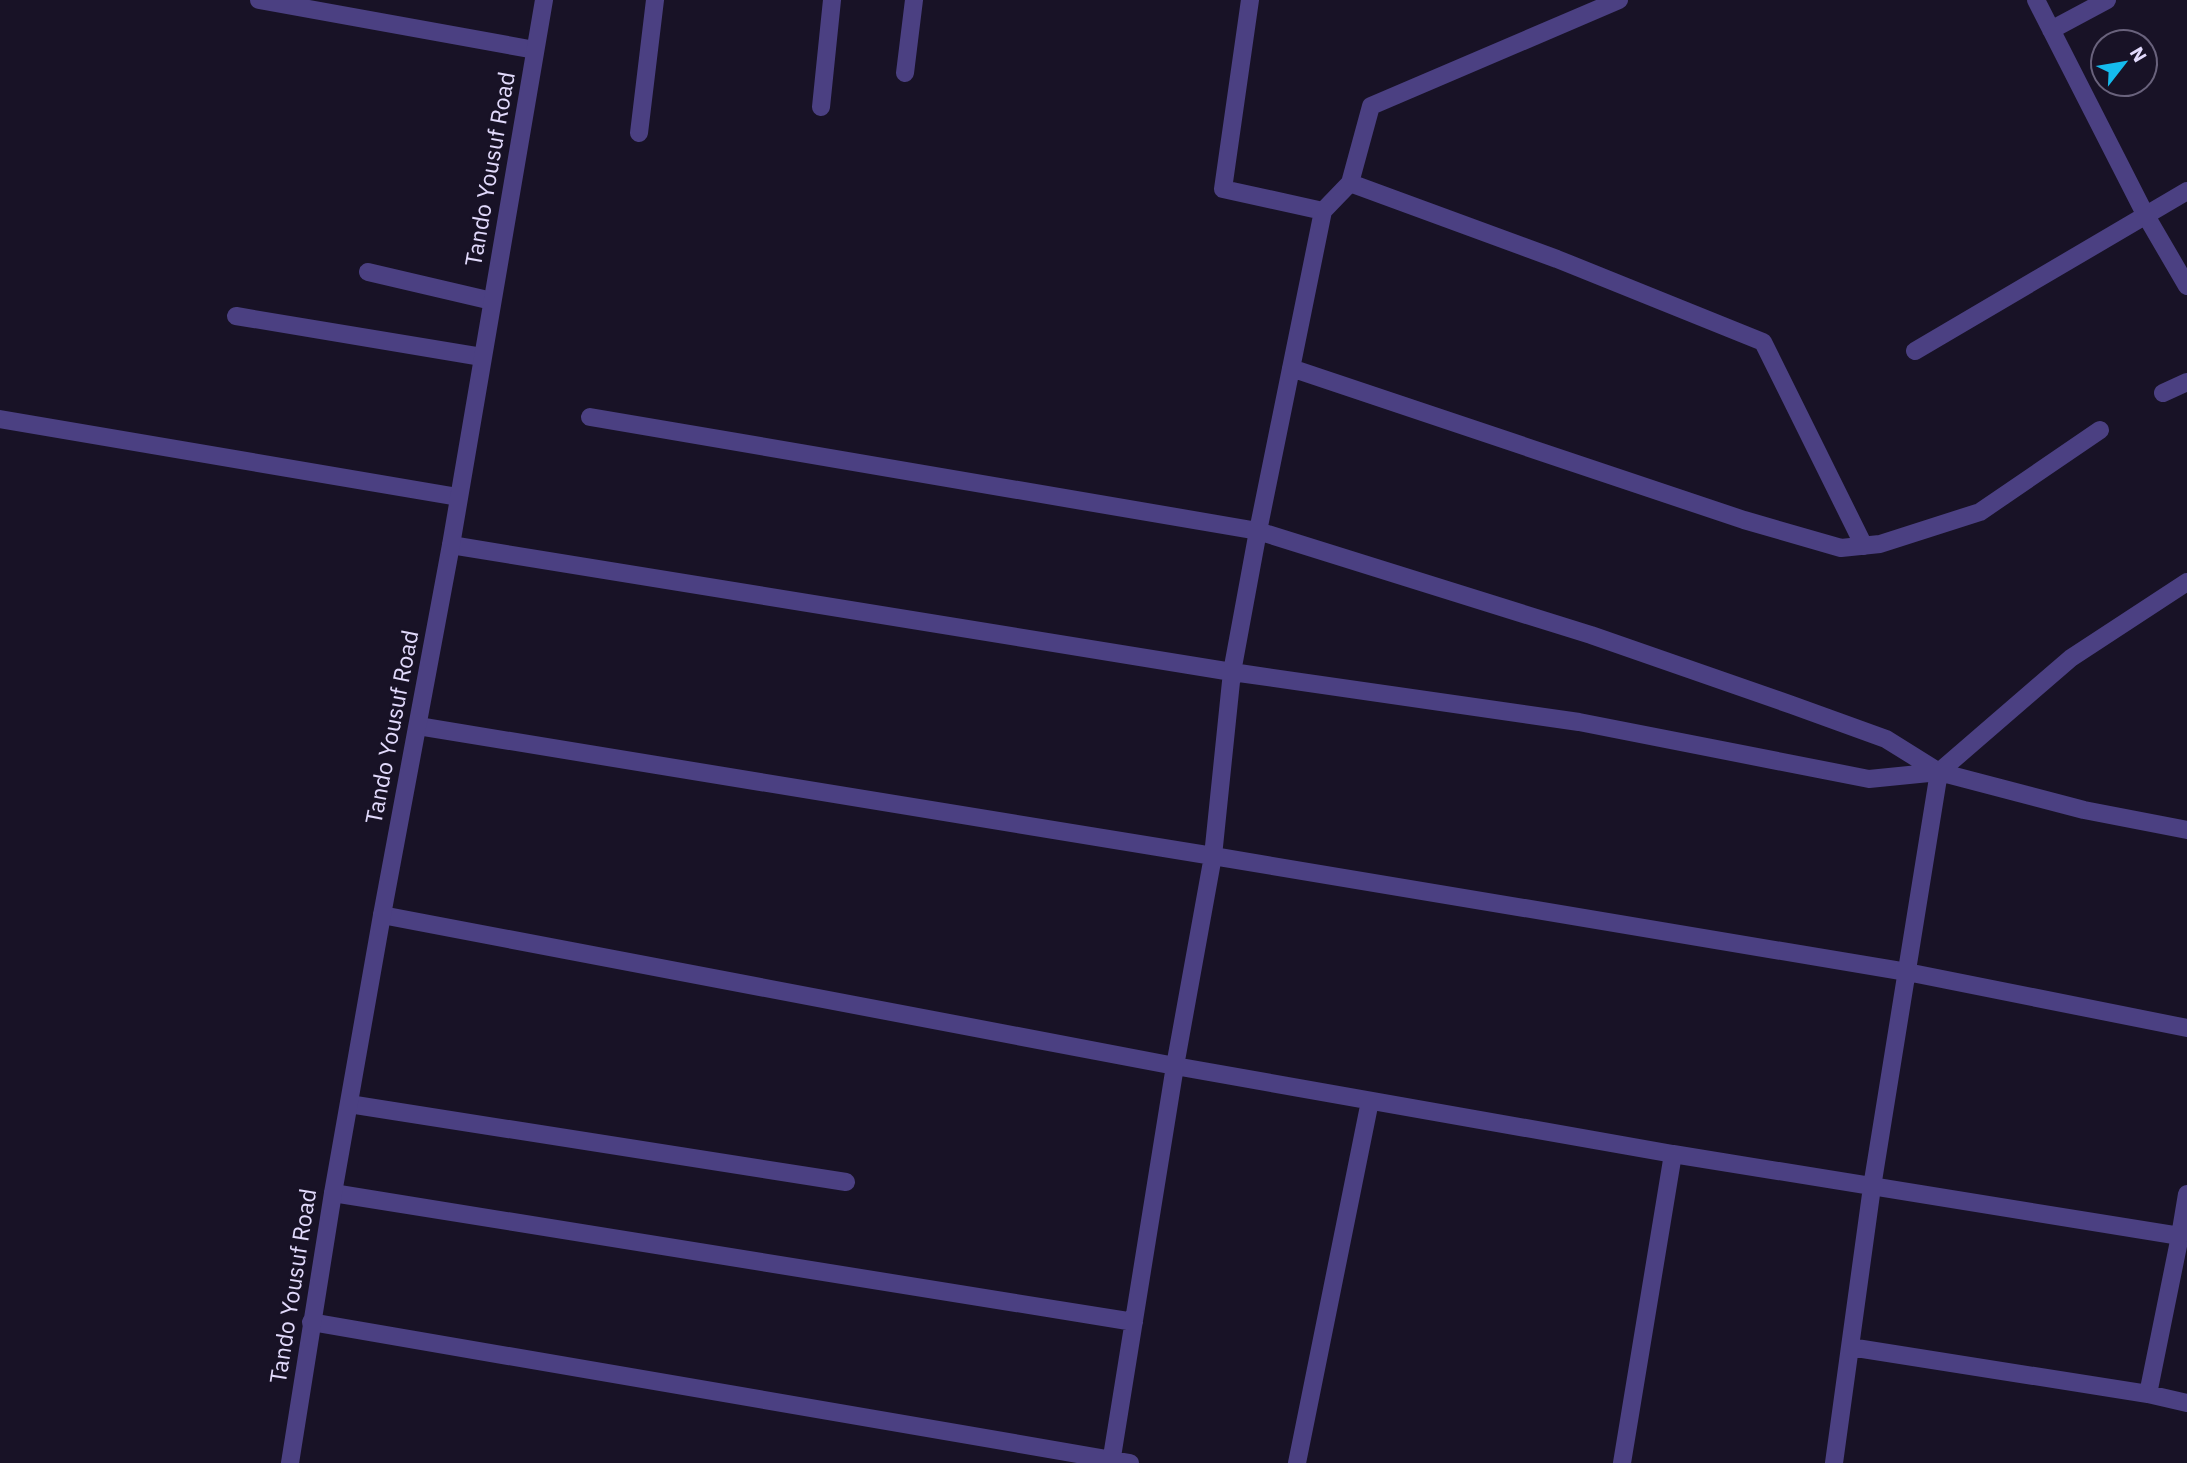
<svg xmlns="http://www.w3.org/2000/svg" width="2187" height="1463" font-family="'IBM Plex Sans',sans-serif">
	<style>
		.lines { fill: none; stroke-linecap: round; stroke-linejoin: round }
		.minor { stroke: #4b4082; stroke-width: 18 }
		.tertiary { stroke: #4b4082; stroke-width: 18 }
		.labels { text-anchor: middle; stroke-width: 5; stroke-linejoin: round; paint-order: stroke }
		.street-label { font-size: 23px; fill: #e2dafc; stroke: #181226 }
	</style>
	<rect width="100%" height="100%" fill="#181226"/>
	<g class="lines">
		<!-- minor -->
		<path class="minor" d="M 259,0 L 535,50
			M 2036,0 L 2145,214 L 2187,286
			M 2051,30 L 2107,0
			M 905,73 L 914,0
			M 821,107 L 832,0
			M 639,133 L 655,0
			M 1350,183 L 1557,259 L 1763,342 L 1864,546
			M 1323,211 L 1350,183 L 1371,106 L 1619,0
			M 368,272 L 492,301
			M 236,316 L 482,357
			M 1915,351 L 2187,191
			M 1291,368 L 1744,520 L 1841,548 L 1880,544 L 1980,512 L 2100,430
			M 2163,393 L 2187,382
			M 590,417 L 1258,531 L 1591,635 L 1792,705 L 1886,739 L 1939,772 L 2084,810 L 2187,830
			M 0,419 L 458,497
			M 451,545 L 1232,672 L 1579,722 L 1869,779 L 1939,772
			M 418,726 L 1213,856 L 1907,972 L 2187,1028
			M 382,915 L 1175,1066 L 1673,1154 L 1622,1463
			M 349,1104 L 846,1182
			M 1673,1154 L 2180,1236 L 2148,1394
			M 333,1193 L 1134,1322
			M 2180,1236 L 2187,1194
			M 311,1322 L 1130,1463
			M 1850,1347 L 2148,1394 L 2187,1403
			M 1111,1463 L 1175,1066 L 1213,856 L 1232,672 L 1258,531 L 1323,211 L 1223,189 L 1250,0
			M 1297,1463 L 1370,1101
			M 1834,1463 L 1872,1187 L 1939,772 L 2071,658 L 2187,582"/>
		<!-- tertiary -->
		<path class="tertiary" d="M 290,1463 L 333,1193 L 382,915 L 451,545 L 544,0"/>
	</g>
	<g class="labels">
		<!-- street labels -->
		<g class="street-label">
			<text transform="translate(490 169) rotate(-80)" y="8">Tando Yousuf Road</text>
			<text transform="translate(392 727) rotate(-79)" y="8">Tando Yousuf Road</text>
			<text transform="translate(293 1286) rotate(-81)" y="8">Tando Yousuf Road</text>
		</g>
	</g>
	<!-- north arrow -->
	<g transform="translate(2124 63) rotate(59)"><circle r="33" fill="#181226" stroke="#69627c" stroke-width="2"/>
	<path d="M0-5L12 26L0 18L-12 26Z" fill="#15bbed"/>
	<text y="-10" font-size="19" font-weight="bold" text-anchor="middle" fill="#e2dafc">N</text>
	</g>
</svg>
